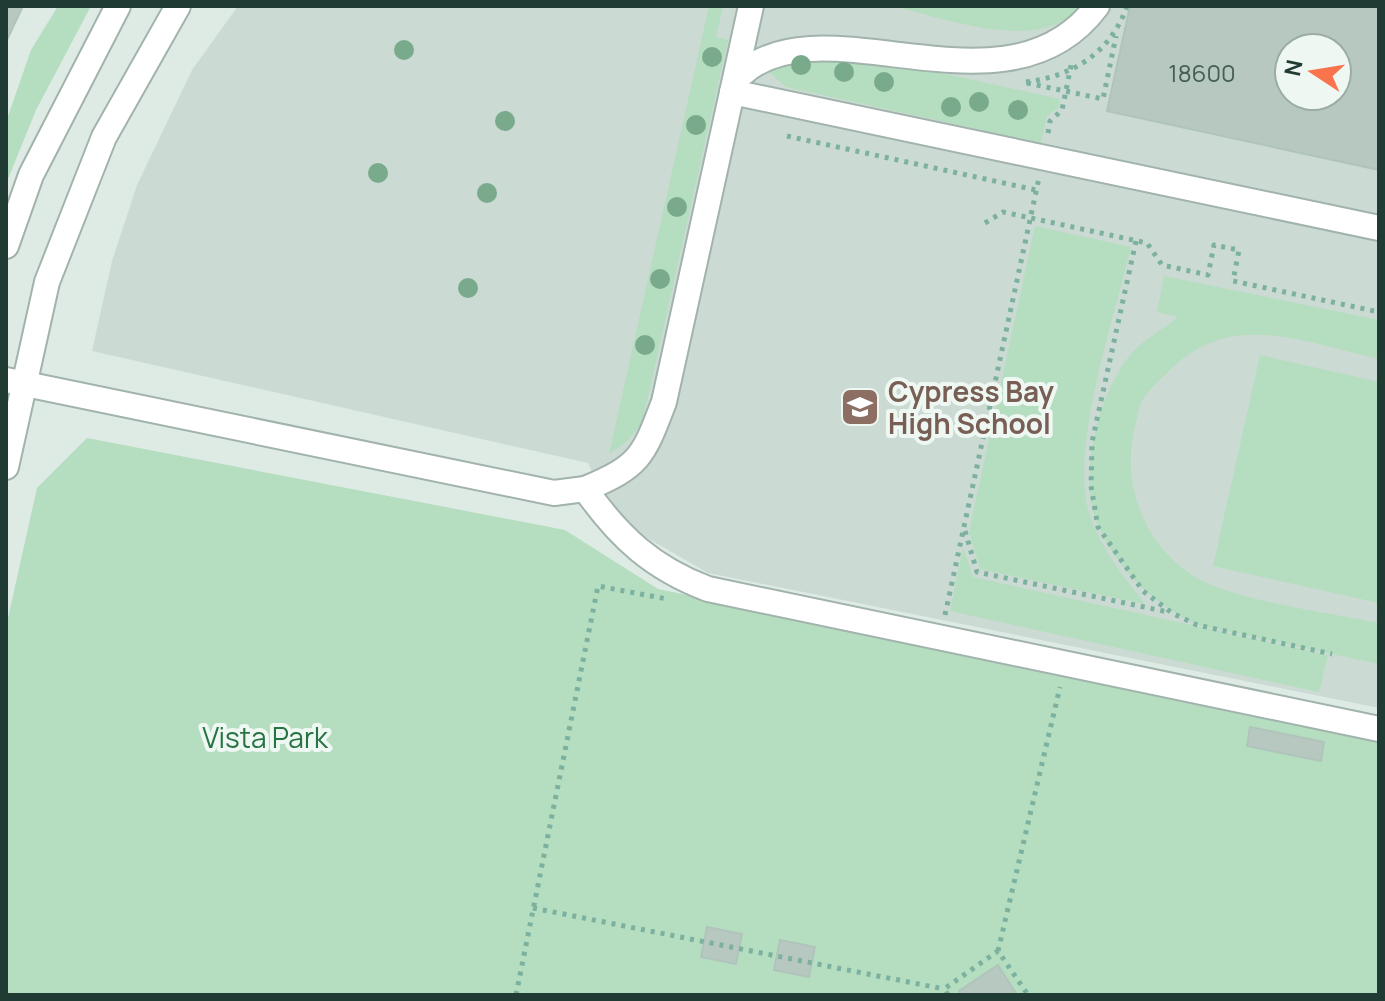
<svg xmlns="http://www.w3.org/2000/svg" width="1385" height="1001" font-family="Manrope,sans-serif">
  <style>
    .built { fill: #ccdad4; fill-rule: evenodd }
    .green { fill: #b5ddbf }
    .building { fill: #b6c8c0; stroke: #b0c4bc; stroke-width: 2; fill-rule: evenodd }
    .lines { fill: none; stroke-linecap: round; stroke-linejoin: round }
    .minor-casing { stroke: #a1b3ac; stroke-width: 28 }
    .path { stroke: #7cb09f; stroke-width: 5; stroke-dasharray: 4 6; stroke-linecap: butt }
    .minor { stroke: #fff; stroke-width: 24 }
    .tree { fill: #79aa8c }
    .labels { text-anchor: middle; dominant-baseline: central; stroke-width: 8; stroke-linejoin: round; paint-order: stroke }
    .number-label { font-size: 24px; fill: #455e56 }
    .education-label { font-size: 28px; font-weight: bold; fill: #785e54; stroke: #eef7f2; text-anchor: start }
    .park-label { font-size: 28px; fill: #277443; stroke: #eef7f2 }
  </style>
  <rect width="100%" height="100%" fill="#deebe5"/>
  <!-- built -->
  <path class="built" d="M238 6H1379V708L708 573 635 531 608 508 588 463 92 351 112 261 137 185 192 70ZM1289 48H1337V96H1289Z"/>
  <!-- green -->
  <g class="green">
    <path d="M58 6H91L36 110 6 184V122L31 50Z"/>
    <path d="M709 6H723L716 37 728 40 642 424 625 443 609 454Z"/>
    <path d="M892 6H1079C1043 56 941 17 892 6Z"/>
    <path d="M782 38 1060 99 1058 108 1047 116 1041 143 786 87 768 71 772 48Z"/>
    <path d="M1035 226 1131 247C1115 317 1068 450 1090 516 1102 550 1124 577 1145 604L980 569 969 532Z"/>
    <path d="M1164 276 1379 320V359C1332 349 1279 328 1230 337 1207 341 1183 356 1168 372 1160 380 1149 389 1143 399 1139 405 1138 415 1136 422 1120 480 1141 541 1192 575 1226 599 1334 614 1379 623V664L1197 625C1155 605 1119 571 1099 528 1076 480 1098 394 1130 355 1142 340 1164 329 1178 317L1157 312Z"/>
    <path d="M1260 355 1379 382V603L1213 566Z"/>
    <path d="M87 438 565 530 658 589 1379 739V995H6V627L37 488Z"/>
    <path d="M963 547 973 577 1328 655 1319 692 950 611Z"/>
  </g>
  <!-- building -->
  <g class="building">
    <path d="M6 6H23L6 42Z"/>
    <path d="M1130 6H1379V170L1107 111ZM1289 48H1337V96H1289Z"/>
    <path d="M1250 727 1324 742 1321 761 1247 746Z"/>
    <path d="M707 927 742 934 736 964 701 957Z"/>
    <path d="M780 940 815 947 809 977 774 970Z"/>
    <path d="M998 965 1017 995H962L959 991Z"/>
  </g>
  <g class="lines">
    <!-- minor casing -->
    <g class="minor-casing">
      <g id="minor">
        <path d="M743 73C825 0 1008 126 1097 6"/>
        <path d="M732 92 1379 228"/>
        <path d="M6 246 31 175 118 6"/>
        <path d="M6 380 554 493 585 489C619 537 652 568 708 589L1379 729"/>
        <path d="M6 467 47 282 104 137 178 6"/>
        <path d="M585 489C640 466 643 457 664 402L751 6"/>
      </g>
    </g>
    <!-- path -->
    <g class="path">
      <path d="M1026 82C1074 76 1111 52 1127 6"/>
      <path d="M1027 83 1103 99 1116 36"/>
      <path d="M1048 133 1050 121 1062 110 1072 61"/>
      <path d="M787 136 1036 190"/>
      <path d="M985 223 1003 212 1147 243 1162 265 1208 275 1214 245 1239 250 1233 281 1379 312"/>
      <path d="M1136 241 1092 442 1091 486 1098 527 1143 591 1172 613 1197 625 1332 654"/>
      <path d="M965 531 977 572 1168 612"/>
      <path d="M945 615 1039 178"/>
      <path d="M533 908 944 989"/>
      <path d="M998 951 1060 687"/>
      <path d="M516 995 598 586 667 599"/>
      <path d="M948 995 944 989 998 951 1028 995"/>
    </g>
    <!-- minor -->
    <use href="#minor" class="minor"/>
  </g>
  <!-- trees -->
  <g class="tree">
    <circle cx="404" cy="50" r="10"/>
    <circle cx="712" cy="57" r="10"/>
    <circle cx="801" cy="65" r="10"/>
    <circle cx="844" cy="72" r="10"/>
    <circle cx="884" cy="82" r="10"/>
    <circle cx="979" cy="102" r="10"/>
    <circle cx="951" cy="107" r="10"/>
    <circle cx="1018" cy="110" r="10"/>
    <circle cx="505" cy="121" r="10"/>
    <circle cx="696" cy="125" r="10"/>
    <circle cx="378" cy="173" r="10"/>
    <circle cx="487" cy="193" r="10"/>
    <circle cx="677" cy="207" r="10"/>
    <circle cx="660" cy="279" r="10"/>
    <circle cx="468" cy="288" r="10"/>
    <circle cx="645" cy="345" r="10"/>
  </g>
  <!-- icons -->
  <defs>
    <g id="school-square" transform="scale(2)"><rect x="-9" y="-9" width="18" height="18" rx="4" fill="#8d6e63" stroke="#eef7f2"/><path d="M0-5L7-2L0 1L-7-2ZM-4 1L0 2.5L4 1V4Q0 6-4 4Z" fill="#fff"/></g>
  </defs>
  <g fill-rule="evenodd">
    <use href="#school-square" x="860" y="407"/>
  </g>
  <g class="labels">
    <!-- number labels -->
    <g class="number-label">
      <text x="1202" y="72">18600</text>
    </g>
    <!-- education labels -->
    <g class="education-label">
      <text x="888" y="391">Cypress Bay<tspan x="888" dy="32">High School</tspan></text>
    </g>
    <!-- park labels -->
    <g class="park-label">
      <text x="265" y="737">Vista Park</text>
    </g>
  </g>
  <!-- border -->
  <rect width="1385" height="1001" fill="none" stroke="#1f3b33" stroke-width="16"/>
  <!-- north arrow -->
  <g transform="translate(1313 72) rotate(282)"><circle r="38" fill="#eef7f2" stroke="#9baca6" stroke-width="2"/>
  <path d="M0-6L14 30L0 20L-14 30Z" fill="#f9744d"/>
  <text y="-12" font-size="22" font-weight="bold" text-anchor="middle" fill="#1f3b33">N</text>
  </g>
</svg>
